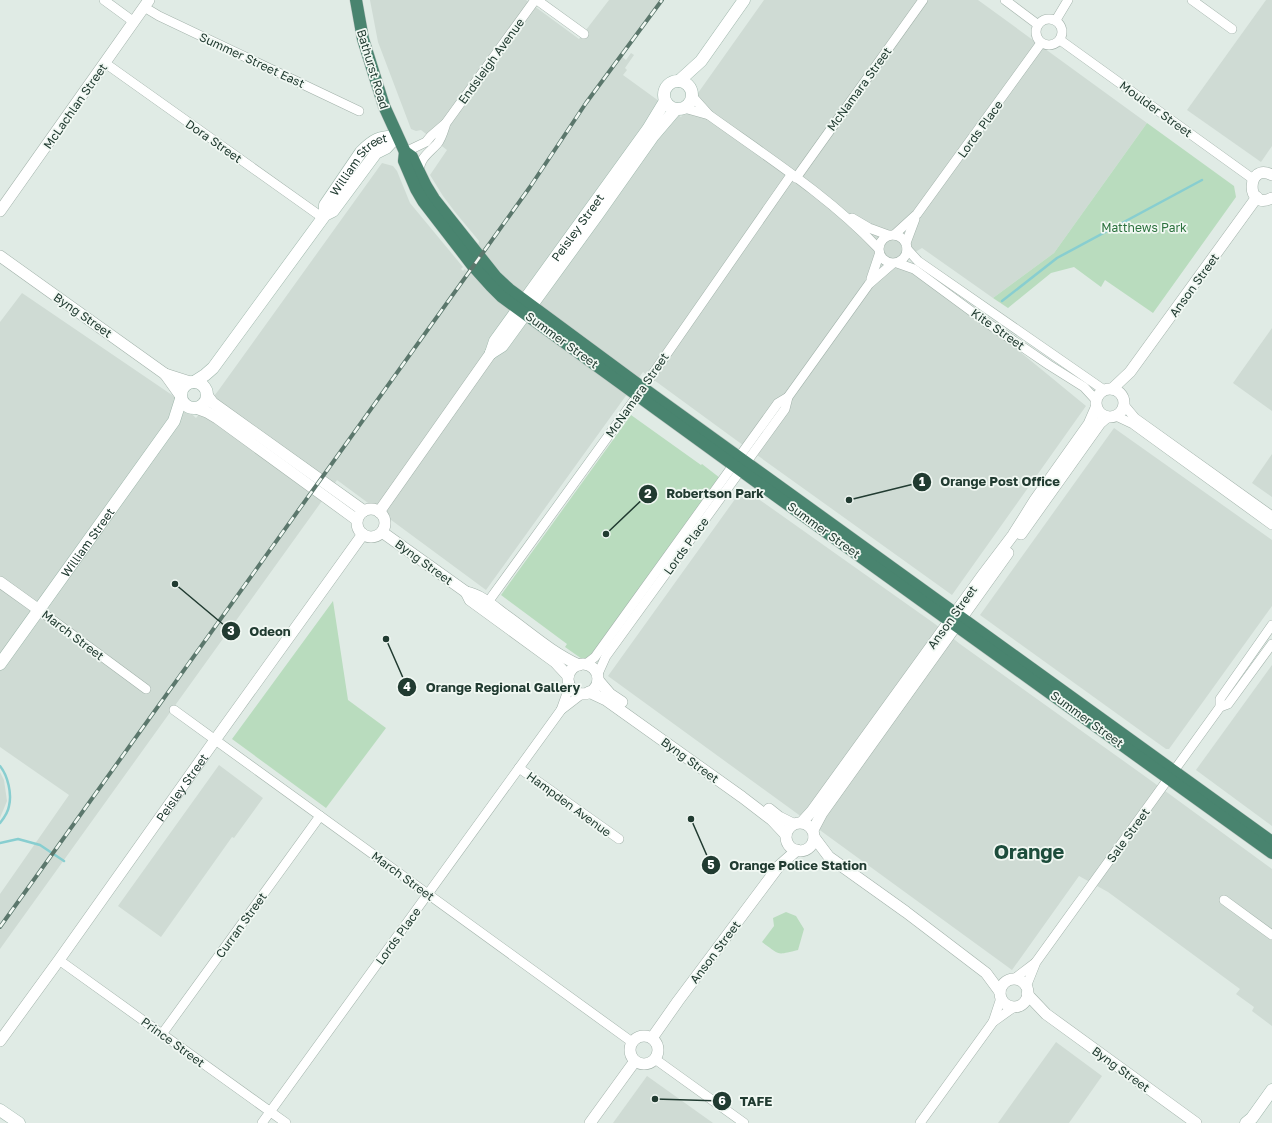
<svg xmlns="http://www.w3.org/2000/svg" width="1272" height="1123" font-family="'Golos Text',sans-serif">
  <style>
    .built { fill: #cfdbd4 }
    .green { fill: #b9dcbe }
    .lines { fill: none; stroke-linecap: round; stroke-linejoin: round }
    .stream { stroke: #88ced0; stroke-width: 2.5 }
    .minor-casing { stroke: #a3b3ab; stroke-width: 10 }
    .tertiary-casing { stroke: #a3b3ab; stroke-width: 12 }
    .secondary-casing { stroke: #9fb7ac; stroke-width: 13 }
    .trunk-casing { stroke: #c1c8c5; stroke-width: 13 }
    .minor { stroke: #fff; stroke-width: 9 }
    .tertiary { stroke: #fff; stroke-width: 11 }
    .secondary { stroke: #fff; stroke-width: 12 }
    .trunk { stroke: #49846f; stroke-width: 12 }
    .rail-casing { stroke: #5b776c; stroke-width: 4 }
    .rail { stroke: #f1f8f3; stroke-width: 2.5; stroke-dasharray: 8; stroke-linecap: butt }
    .labels { text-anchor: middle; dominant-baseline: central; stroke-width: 3.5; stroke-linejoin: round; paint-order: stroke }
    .street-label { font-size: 12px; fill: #213b31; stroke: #f1f8f3 }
    .park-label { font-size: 12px; fill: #2c723e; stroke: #f1f8f3 }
    .town-label { font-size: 20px; font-weight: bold; fill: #1d4d3c; stroke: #f1f8f3 }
    .leader { fill: none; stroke: #213b31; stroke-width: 1.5 }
    .callout-dot { fill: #213b31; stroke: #f1f8f3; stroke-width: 1.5 }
    .mark-label { font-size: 12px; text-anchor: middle; font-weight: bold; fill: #fff }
    .callout-label { font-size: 13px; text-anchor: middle; font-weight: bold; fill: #213b31; stroke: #f1f8f3; stroke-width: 3.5; stroke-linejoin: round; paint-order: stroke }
  </style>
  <rect width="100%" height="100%" fill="#e0ebe5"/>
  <!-- built -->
  <g class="built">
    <path d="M370 0H526L579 39 609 0H662L621 56 626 60 631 53 634 55 625 68 627 70 623 75 681 117 764 0H978L1147 123 1054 253 993 298 922 248 897 263 964 306 1086 406 952 595 736 440 643 372 486 590 337 480 0 949V894L69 795 0 747V322L22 293 172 395 196 418 218 391 382 163 393 166 397 171 410 203 463 267 461 269 463 271 465 269 466 271 476 257 479 241 455 212 443 196 430 175 447 150 421 130 416 131 411 129 378 42Z"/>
    <path d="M1266 0H1272V146L1261 162 1187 110Z"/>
    <path d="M1272 328V411L1233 383Z"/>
    <path d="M1114 428 1272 540V606L1169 749H1166L980 615Z"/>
    <path d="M1272 454V497L1252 483Z"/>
    <path d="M743 488 935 624 960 644 1146 777 1272 869V1026L1252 1011 1254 1007 1236 994 1240 989 1108 892 1079 876 1012 970 608 676Z"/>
    <path d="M1272 665V826L1196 770Z"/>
    <path d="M219 765 263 798 234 838 232 837 161 937 118 906Z"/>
    <path d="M0 772 4 780 7 801 0 818Z"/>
    <path d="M1056 1042 1102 1076 1069 1123H998Z"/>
    <path d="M647 1076 713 1123H613Z"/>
  </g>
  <!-- green -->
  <g class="green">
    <path d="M1147 123 1234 186 1236 197 1153 313 1105 280 1101 287 1074 267 1051 273 1008 308 993 298 1054 253Z"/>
    <path d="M631 415 701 465 702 464 720 478 589 658 582 659 565 647 567 644 501 595Z"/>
    <path d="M333 601 348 700 386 728 326 808 232 739Z"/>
    <path d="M786 912 796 916 804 929 798 950C776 955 781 956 762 942L774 926 773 918Z"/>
  </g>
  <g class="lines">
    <!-- stream -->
    <g class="stream">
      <path d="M1002 301 1057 258 1202 180"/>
      <path d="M0 766C8 776 12 794 9 806 8 813 4 818 0 823"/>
      <path d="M0 843 18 839 40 845 64 861"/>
    </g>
    <!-- minor casing -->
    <g class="minor-casing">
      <g id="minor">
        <path d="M104 0 134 22"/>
        <path d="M537 0 584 34"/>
        <path d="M1005 0 1037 24"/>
        <path d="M1192 0 1232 29"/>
        <path d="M144 7 159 16 359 111"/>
        <circle cx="1049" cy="32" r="13"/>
        <path d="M1056 20 1068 0"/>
        <path d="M1060 40 1253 179"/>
        <path d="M105 63 323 218"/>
        <path d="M692 96 709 115C766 156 830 197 878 248"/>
        <path d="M684 108 709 115"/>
        <path d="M405 152 426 142 431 136 445 124"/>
        <path d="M419 173C419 158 429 153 437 144 442 138 444 129 446 123L535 0"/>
        <path d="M796 178 923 0"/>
        <path d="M852 218 869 228 888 235"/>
        <circle cx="893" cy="249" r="14"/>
        <path d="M894 235 917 214 1041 43"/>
        <path d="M906 243 915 219"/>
        <path d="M907 249 918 261 1104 390"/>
        <path d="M897 263 914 269 986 322 1049 365 1084 387 1096 400"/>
        <path d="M871 279 879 255"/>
        <path d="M1124 405 1135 418 1272 516"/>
        <path d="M1116 416 1133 424 1272 525"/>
        <path d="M483 603 488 602 643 388 791 175"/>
        <path d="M39 610 146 689"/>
        <path d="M586 664 595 657 600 650 778 403 788 397"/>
        <path d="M597 676 606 656 785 409 788 397 869 284 892 264"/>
        <path d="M1220 707 1228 704 1272 644"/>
        <path d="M174 710 632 1042"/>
        <path d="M561 710 570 685"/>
        <path d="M519 768 619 839"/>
        <path d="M1224 900 1272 935"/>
        <path d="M59 960 286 1123"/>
        <path d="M1014 979 1035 963"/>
        <path d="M1026 987 1036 962 1220 707V699L1272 625"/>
        <path d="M993 1022 1014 1007"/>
        <path d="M162 1034 320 816"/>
        <path d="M655 1059 744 1123"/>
        <path d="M262 1123 561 710 583 693"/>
        <path d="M920 1123 993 1022 1001 998"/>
      </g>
    </g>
    <!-- tertiary casing -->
    <g class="tertiary-casing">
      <g id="tertiary">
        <path d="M1272 175C1246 161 1245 212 1272 198"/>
        <path d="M0 211 149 0"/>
        <path d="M0 256 165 374 190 382"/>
        <path d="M165 374 180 395"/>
        <circle cx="1110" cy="403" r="14"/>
        <path d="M1112 389 1130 372 1257 197"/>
        <path d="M207 395 213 403 364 511"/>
        <path d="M196 408 207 412 217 418 357 520"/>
        <circle cx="371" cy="523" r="14"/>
        <path d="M379 512 491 353"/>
        <path d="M382 532 466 592C481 595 493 606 505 615 529 632 552 653 579 665"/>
        <path d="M1021 534 1100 423 1107 417"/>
        <path d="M0 582 39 610"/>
        <path d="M466 592 470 600 555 662 568 676"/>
        <circle cx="583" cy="679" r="15"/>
        <path d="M598 680 610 694 622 702"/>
        <path d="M589 692 606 700 742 797 772 820 786 835"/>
        <path d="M769 809 779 817 793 824"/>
        <path d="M802 822 812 811 982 576 1013 535 1035 500 1089 424 1096 408"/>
        <circle cx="800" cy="837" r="14"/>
        <path d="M813 830 822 813 1008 553"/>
        <path d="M814 837 829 857 906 912 986 973 1000 992"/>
        <circle cx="1014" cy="993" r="14"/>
        <path d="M1027 994 1046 1014 1196 1123"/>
        <circle cx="644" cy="1050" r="14"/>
        <path d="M652 1038 678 1001 779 866 797 850"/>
        <path id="s1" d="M0 1041 59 960 215 740 363 534"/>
        <path d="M590 1123 635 1061"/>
      </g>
    </g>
    <!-- secondary casing -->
    <g class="secondary-casing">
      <g id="secondary">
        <circle cx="678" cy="95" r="14"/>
        <path d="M679 81 701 61 744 0"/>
        <path id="s2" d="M325 215V205L361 152C374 139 379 137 397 136"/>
        <path id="s3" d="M491 353 495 341 648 129 665 101"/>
        <path d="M491 353 502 346 598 214 653 136 676 109"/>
        <circle cx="194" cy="395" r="13"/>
        <path d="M194 382 205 375 213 368 325 215 333 211 376 153 386 148 397 136"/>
        <path id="s4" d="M0 664 174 421 181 399"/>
        <path d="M0 1110 19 1123"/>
        <path d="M1246 1123 1252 1118 1272 1090"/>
      </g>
    </g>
    <!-- trunk casing -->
    <g class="trunk-casing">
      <g id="trunk">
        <path d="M356 0 363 39 384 106 405 152 412 157 426 186 434 199 496 277 509 289 643 388 1272 842"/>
        <path d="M405 152 404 161 416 189 423 201 473 266 491 286 502 297 747 475 1272 853"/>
      </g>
    </g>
    <!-- minor -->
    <use href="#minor" class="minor"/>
    <!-- tertiary -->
    <use href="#tertiary" class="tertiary"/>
    <!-- secondary -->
    <use href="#secondary" class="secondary"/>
    <!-- trunk -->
    <use href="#trunk" class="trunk"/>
    <!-- rail casing -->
    <g class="rail-casing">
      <path id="rail" d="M0 927 530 187 586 103 662 0"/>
    </g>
    <!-- rail -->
    <use href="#rail" class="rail"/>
  </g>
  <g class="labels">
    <!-- street labels -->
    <g class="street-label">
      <text transform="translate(252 60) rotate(25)">Summer Street East</text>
      <text transform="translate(491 61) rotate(-54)">Endsleigh Avenue</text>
      <text transform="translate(373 69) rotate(73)">Bathurst Road</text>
      <text transform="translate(859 89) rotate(-54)">McNamara Street</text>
      <text transform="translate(75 106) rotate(-55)">McLachlan Street</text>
      <text transform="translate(1156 109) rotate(36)">Moulder Street</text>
      <text transform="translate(980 129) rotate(-54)">Lords Place</text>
      <text transform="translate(214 141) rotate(35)">Dora Street</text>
      <text stroke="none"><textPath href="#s2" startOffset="64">William Street</textPath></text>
      <text stroke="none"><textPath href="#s3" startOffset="153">Peisley Street</textPath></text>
      <text transform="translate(1194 285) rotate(-54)">Anson Street</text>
      <text transform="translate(83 315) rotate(35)">Byng Street</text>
      <text transform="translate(998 329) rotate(35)">Kite Street</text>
      <text transform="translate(562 340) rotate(36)">Summer Street</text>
      <text transform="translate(637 395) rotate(-55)">McNamara Street</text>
      <text transform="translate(824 530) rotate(36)">Summer Street</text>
      <text stroke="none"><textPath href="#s4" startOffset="150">William Street</textPath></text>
      <text transform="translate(686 546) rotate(-54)">Lords Place</text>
      <text transform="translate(424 562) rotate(36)">Byng Street</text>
      <text transform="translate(952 617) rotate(-54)">Anson Street</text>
      <text transform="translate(73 635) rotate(37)">March Street</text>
      <text transform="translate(1087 719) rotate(36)">Summer Street</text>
      <text transform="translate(690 760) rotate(36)">Byng Street</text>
      <text stroke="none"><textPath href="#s1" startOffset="312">Peisley Street</textPath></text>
      <text transform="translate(569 804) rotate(36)">Hampden Avenue</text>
      <text transform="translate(1128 835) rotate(-54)">Sale Street</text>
      <text transform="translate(403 876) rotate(36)">March Street</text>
      <text transform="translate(241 925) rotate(-54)">Curran Street</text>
      <text transform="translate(398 936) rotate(-54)">Lords Place</text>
      <text transform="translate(715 952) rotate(-53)">Anson Street</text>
      <text transform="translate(173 1042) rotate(36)">Prince Street</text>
      <text transform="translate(1121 1069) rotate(36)">Byng Street</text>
    </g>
    <!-- park labels -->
    <g class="park-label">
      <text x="1144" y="227">Matthews Park</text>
    </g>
    <!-- town labels -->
    <g class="town-label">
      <text x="1029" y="851">Orange</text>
    </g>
  </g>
  <!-- callouts -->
  <path class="leader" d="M849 500L922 482M606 534L648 494M175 584L231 631M386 639L407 687M691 819L711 865M655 1099L722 1101"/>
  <g class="callout-dot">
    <circle cx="849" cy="500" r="4"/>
    <circle cx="606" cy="534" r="4"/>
    <circle cx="175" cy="584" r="4"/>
    <circle cx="386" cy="639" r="4"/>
    <circle cx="691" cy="819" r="4"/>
    <circle cx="655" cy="1099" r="4"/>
    <circle cx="922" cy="482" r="10"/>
    <circle cx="648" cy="494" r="10"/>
    <circle cx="231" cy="631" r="10"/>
    <circle cx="407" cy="687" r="10"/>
    <circle cx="711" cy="865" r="10"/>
    <circle cx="722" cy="1101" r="10"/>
  </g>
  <g class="mark-label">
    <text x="922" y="486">1</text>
    <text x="648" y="498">2</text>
    <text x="231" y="635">3</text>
    <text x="407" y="691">4</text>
    <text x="711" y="869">5</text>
    <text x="722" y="1105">6</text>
  </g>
  <g class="callout-label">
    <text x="1000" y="486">Orange Post Office</text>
    <text x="715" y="498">Robertson Park</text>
    <text x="270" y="636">Odeon</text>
    <text x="503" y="692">Orange Regional Gallery</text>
    <text x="798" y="870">Orange Police Station</text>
    <text x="756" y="1106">TAFE</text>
  </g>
</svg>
